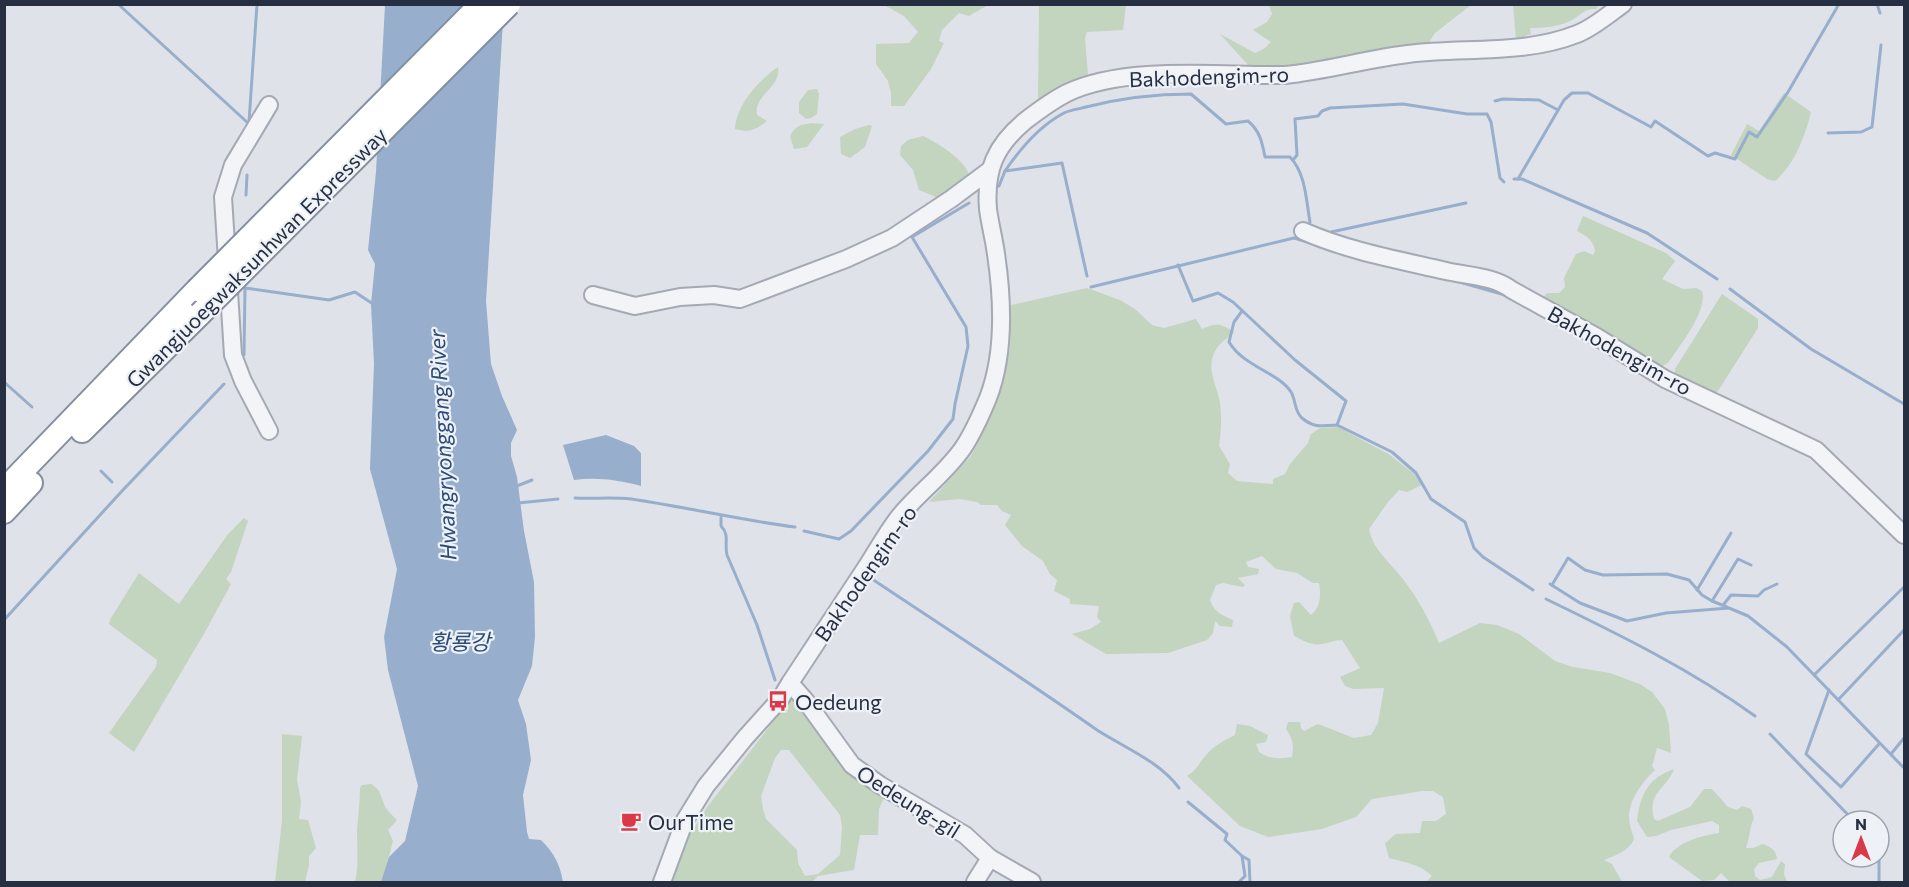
<svg xmlns="http://www.w3.org/2000/svg" width="1909" height="887" font-family="Commissioner,'Noto Sans KR',sans-serif">
  <style>
    .green { fill: #c3d4bf; fill-rule: evenodd }
    .water { fill: #97aecd }
    .lines { fill: none; stroke-linecap: round; stroke-linejoin: round }
    .stream { stroke: #97aecd; stroke-width: 3 }
    .minor-casing { stroke: #a4a9b4; stroke-width: 20 }
    .highway-casing { stroke: #858fa1; stroke-width: 26 }
    .minor { stroke: #f2f4f7; stroke-width: 16 }
    .highway { stroke: #fff; stroke-width: 22 }
    .highway-bridge-casing { stroke: #858fa1; stroke-width: 26; stroke-linecap: butt }
    .highway-bridge { stroke: #fff; stroke-width: 22 }
    .labels { text-anchor: middle; dominant-baseline: central; stroke-width: 4.5; stroke-linejoin: round; paint-order: stroke }
    .street-label { font-size: 21px; fill: #262f42; stroke: #eef2f7 }
    .poi-label { font-size: 21px; fill: #262f42; stroke: #eef2f7; text-anchor: start }
    .water-label { font-size: 22px; font-style: italic; fill: #2d4b79; stroke: #eef2f7 }
  </style>
  <rect width="100%" height="100%" fill="#dfe2e9"/>
  <!-- green -->
  <g class="green">
    <path d="M884 5V4L988 5 969 16 959 13 942 30 939 41 944 43 931 69 904 106H891V93L888 81 876 64V44L909 43 918 32 904 16Z"/>
    <path d="M1039 5H1126L1123 30 1087 32 1085 38 1088 75 1038 100Z"/>
    <path d="M1269 5H1471L1435 33 1428 44 1322 63 1255 69 1248 65 1220 34 1255 53 1265 48 1271 42 1253 30 1267 22 1272 14Z"/>
    <path d="M1513 5V4L1599 5 1596 9C1584 8 1580 16 1570 21 1557 27 1544 28 1530 28L1531 34 1516 39Z"/>
    <path d="M778 67C782 87 753 95 757 115L767 121C755 130 750 133 735 129 736 105 759 80 778 67Z"/>
    <path d="M817 89 819 94 817 114 811 118 806 119 799 113V102L808 90Z"/>
    <path d="M1784 93 1811 112C1805 137 1794 165 1775 181L1767 179 1731 155 1747 124 1759 131Z"/>
    <path d="M811 123 824 124 807 147 794 149 790 136C795 126 800 125 811 123Z"/>
    <path d="M869 125 872 126 865 147 850 158 841 154 840 137 855 129Z"/>
    <path d="M923 136C939 144 965 159 970 177L938 198 919 190 913 170 900 155 901 146 908 140Z"/>
    <path d="M1583 216 1666 253 1675 261 1662 279 1683 289 1696 288 1702 291C1708 311 1679 346 1668 363L1662 366 1600 333 1542 299 1547 293H1559L1565 287 1564 278 1576 254 1584 251 1593 255 1595 251C1593 240 1587 236 1577 231Z"/>
    <path d="M1087 288 1120 300 1135 309 1152 325 1164 328 1196 319 1202 329C1217 323 1220 323 1234 332 1229 337 1221 342 1217 348 1204 367 1217 384 1220 403 1222 418 1221 432 1219 446L1230 464 1228 473 1237 481 1273 484V479L1285 474 1290 464 1308 443 1311 434 1320 428 1338 427 1390 455 1419 478 1422 485 1407 492 1399 490 1388 502 1369 529C1373 552 1396 567 1408 586 1421 604 1431 623 1439 643L1480 623 1497 625 1519 634 1555 661 1573 667 1610 673 1640 684 1652 692 1665 709 1669 725 1671 753 1657 748 1652 766 1655 770C1641 783 1625 805 1630 825 1631 830 1633 835 1634 839 1628 852 1616 855 1604 860L1612 864 1622 882H1426L1432 876C1422 865 1404 862 1389 858L1385 843 1396 834 1420 833 1422 821H1436L1446 814 1443 797 1433 791H1422L1372 799 1356 817 1322 829 1268 837 1240 826 1187 776C1199 768 1198 764 1207 754 1214 746 1225 740 1235 735L1237 724 1250 726 1268 735 1266 742 1256 744 1259 752C1268 759 1280 759 1292 757 1294 745 1293 739 1286 729L1288 722H1300L1301 728 1304 731 1318 724 1354 738 1371 735 1378 723 1384 688 1353 689 1345 686 1340 677 1360 668 1342 640C1334 640 1329 643 1322 644 1312 646 1302 640 1294 636L1290 616 1294 603 1299 602 1311 615C1321 607 1321 595 1319 583H1313L1297 573 1276 569 1262 556 1246 562 1248 567 1259 569 1258 574 1238 578 1245 585 1243 587 1223 583 1216 585 1210 600C1214 612 1222 615 1233 620L1232 627 1220 626 1215 621 1213 633 1207 640 1168 653 1106 654 1072 634 1090 629 1101 622 1097 617 1099 606 1070 604V599L1054 591 1057 580 1050 574 1043 561 1022 546 1005 525 1011 515 1002 511 997 505H981L977 502 959 499 929 502 971 456 997 401 1006 369 1010 347 1011 305Z"/>
    <path d="M1722 294 1758 319V328L1716 394 1675 374V369Z"/>
    <path d="M244 518 248 521 231 572 226 579 231 584 205 632 134 752 109 733 156 667 157 660 109 624 111 618 139 573 179 604 228 534Z"/>
    <path d="M793 696 869 786 884 798 879 809 878 835H860L854 870 818 876 813 881 815 882H670L682 847 708 806ZM781 750H789L840 815 842 827 840 855 818 874 805 876 798 863 797 850 766 819 763 809 761 796 775 758Z"/>
    <path d="M282 734 302 736 297 779 301 802 299 819 308 820 316 848 309 856V865L305 882H275L282 821Z"/>
    <path d="M1674 769C1666 790 1647 792 1654 819L1658 821 1690 807 1704 789H1712L1728 807 1737 810 1742 806 1751 809 1754 818C1749 828 1750 838 1746 848H1753L1763 844C1771 847 1776 850 1777 859L1759 863 1754 869 1755 876 1760 880 1772 877 1781 861 1785 864 1784 874 1787 882H1730L1721 873 1714 880 1702 881 1669 857C1676 842 1704 835 1719 833V825L1712 821 1671 830 1656 836 1647 837 1637 821C1640 795 1648 778 1674 769Z"/>
    <path d="M371 784C381 790 380 795 384 804 386 810 393 816 397 820L388 830 393 841 382 882H355C359 864 357 849 357 831 358 816 360 803 360 788L362 785Z"/>
  </g>
  <!-- water -->
  <g class="water">
    <path d="M385 5H504L486 301 491 364 502 396 517 430 511 443V456L517 477 524 531 534 582 535 637 532 666 518 700 526 724 531 760 523 795 527 832 529 839 541 840C554 853 560 864 563 882H381L389 857 405 841 418 786 388 670 384 637 397 569 370 469 374 364 371 304 375 264 368 250 376 172Z"/>
    <path d="M606 435 634 446 641 453V486C618 480 597 477 574 480L563 445Z"/>
  </g>
  <g class="lines">
    <!-- stream -->
    <g class="stream">
      <path d="M118 4 248 123"/>
      <path d="M1877 4 1880 13"/>
      <path d="M1495 101 1503 99 1539 100 1558 110"/>
      <path d="M249 122 257 4"/>
      <path d="M1828 133 1861 132 1872 127 1881 45"/>
      <path d="M1293 160 1297 155 1295 119 1318 116 1322 111 1330 108 1403 104 1467 114H1487L1491 122 1500 178 1504 182"/>
      <path d="M1005 171C1020 149 1039 126 1064 113 1070 110 1079 109 1086 107 1121 98 1155 94 1191 94L1226 124 1248 121C1260 131 1262 142 1265 157H1290C1306 174 1306 200 1310 222"/>
      <path d="M1514 179H1522L1647 233 1717 279"/>
      <path d="M1518 179 1564 100 1572 93H1588L1651 127 1655 121 1708 156 1715 153 1735 159 1749 132 1757 137 1788 92 1839 4"/>
      <path d="M999 186 1005 171 1062 163 1087 276"/>
      <path d="M246 195 247 175"/>
      <path d="M1331 232 1466 203"/>
      <path d="M1178 265 1193 301 1218 293 1233 302 1295 360 1346 401 1337 425 1392 452 1416 473 1431 499 1465 522 1474 548 1483 557 1533 590"/>
      <path d="M1456 281 1505 295"/>
      <path d="M1091 287 1294 238 1311 243"/>
      <path d="M1730 289 1811 349 1904 404"/>
      <path d="M1242 311 1234 322 1229 342C1244 367 1278 372 1291 392 1296 400 1294 411 1302 418 1313 428 1323 426 1337 425"/>
      <path d="M244 355 245 288 329 300 355 292 373 304"/>
      <path d="M4 382 32 407"/>
      <path d="M101 471 112 482"/>
      <path d="M517 486 532 480"/>
      <path d="M575 498C593 499 613 497 631 499 686 507 739 520 795 527"/>
      <path d="M518 503 558 499"/>
      <path d="M721 517V526C730 535 724 543 727 555L757 625 775 680"/>
      <path d="M804 531 839 539 851 531 928 451 953 419 955 404 968 346 966 327 912 237 969 203"/>
      <path d="M872 579C947 629 1023 678 1097 730 1125 748 1159 761 1179 788"/>
      <path d="M1550 584 1580 603 1627 621 1666 613 1729 608 1748 616 1787 647 1903 767"/>
      <path d="M1552 585 1568 558 1585 570 1603 575 1667 574 1689 580 1702 595 1712 601"/>
      <path d="M1697 590 1731 533"/>
      <path d="M1546 599C1618 634 1690 669 1755 716"/>
      <path d="M1724 604 1731 595 1758 596 1764 590 1777 584"/>
      <path d="M1727 607 1712 601 1738 559 1751 565"/>
      <path d="M4 620 122 491 224 384"/>
      <path d="M1814 675 1904 587"/>
      <path d="M1829 690 1806 754 1841 787 1879 744"/>
      <path d="M1838 700 1904 630"/>
      <path d="M1770 734 1854 821"/>
      <path d="M1891 754 1904 738"/>
      <path d="M1188 802 1227 834 1225 840 1242 856 1245 876 1239 882"/>
      <path d="M1242 856 1249 860 1250 882"/>
      <path d="M1879 882V850"/>
    </g>
    <!-- minor casing -->
    <g class="minor-casing">
      <g id="minor">
        <path d="M269 105 233 165 223 197 233 355 243 381 269 431"/>
        <path d="M1303 231C1348 251 1399 260 1446 271 1468 276 1494 276 1512 290L1597 337 1665 379 1816 450 1904 535"/>
        <path d="M593 295 635 306 680 297 714 295 740 299 846 259 892 238 951 199 990 170"/>
        <path d="M790 683 805 700 852 765 880 785 965 835 990 858 975 882"/>
        <path d="M990 858 1032 882"/>
        <path d="M662 882 685 820 706 786 745 738 781 698 790 683C814 646 839 609 863 572 875 554 885 535 898 518 918 493 945 474 963 448 973 433 981 415 988 398 1005 354 1003 301 996 254 994 239 990 224 988 209 985 170 995 146 1025 121 1038 111 1053 100 1067 93 1126 65 1220 76 1285 75 1326 71 1366 59 1408 54 1463 47 1524 55 1577 34 1593 28 1609 14 1623 4"/>
      </g>
    </g>
    <!-- highway casing -->
    <g class="highway-casing">
      <g id="highway">
        <path d="M82 431 200 314"/>
        <path d="M4 490 197 290"/>
        <path d="M4 512 31 483"/>
      </g>
    </g>
    <!-- minor -->
    <use href="#minor" class="minor"/>
    <!-- highway -->
    <use href="#highway" class="highway"/>
    <!-- highway-bridge casing -->
    <g class="highway-bridge-casing">
      <g id="highway-bridge">
        <path d="M197 290 481 4"/>
        <path d="M200 314 509 4"/>
      </g>
    </g>
    <!-- highway-bridge -->
    <use href="#highway-bridge" class="highway-bridge"/>
  </g>
  <!-- icons -->
  <defs>
    <g id="bus-bare" transform="scale(1.62)"><path d="M-5-6H5V4H4V6H2V4H-2V6H-4V4H-5ZM-3.5-4V0h7V-4ZM-3.5 1.2v1.5H-2V1.2ZM2 1.2v1.5H3.5V1.2Z" fill="#da3949" stroke="#eef2f7" stroke-width="2.5" paint-order="stroke"/></g>
    <g id="cafe-bare" transform="scale(1.62)"><path d="M-5.5-4.5H6V0H3Q3 3.5 0 3.5H-2.5Q-5.5 3.5-5.5 0ZM3-3.2v2h1.7v-2ZM-6 4.5H4V6H-6Z" fill="#da3949" stroke="#eef2f7" stroke-width="2.5" paint-order="stroke"/></g>
  </defs>
  <g fill-rule="evenodd">
    <use href="#bus-bare" x="778" y="701"/>
    <use href="#cafe-bare" x="631" y="821"/>
  </g>
  <g class="labels">
    <!-- street labels -->
    <g class="street-label">
      <text transform="translate(1209 76) rotate(-2)">Bakhodengim-ro</text>
      <text transform="translate(256 257) rotate(-45)">Gwangjuoegwaksunhwan Expressway</text>
      <text transform="translate(1620 350) rotate(29)">Bakhodengim-ro</text>
      <text transform="translate(865 573) rotate(-55)">Bakhodengim-ro</text>
      <text transform="translate(909 801) rotate(32)">Oedeung-gil</text>
    </g>
    <!-- poi labels -->
    <g class="poi-label">
      <text x="795" y="701">Oedeung</text>
      <text x="648" y="821">OurTime</text>
    </g>
    <!-- water labels -->
    <g class="water-label">
      <text transform="translate(442 445) rotate(-93)">Hwangryonggang River</text>
      <text x="460" y="641">황룡강</text>
    </g>
  </g>
  <!-- border -->
  <rect width="1909" height="887" fill="none" stroke="#262f42" stroke-width="12"/>
  <!-- north arrow -->
  <g transform="translate(1861 839)"><circle r="28" fill="#eef2f7" stroke="#9ea4af" stroke-width="1.5"/>
  <path d="M0-4.5L10 22L0 15L-10 22Z" fill="#da3949"/>
  <text y="-9" font-size="16" font-weight="bold" text-anchor="middle" fill="#262f42">N</text>
  </g>
</svg>
